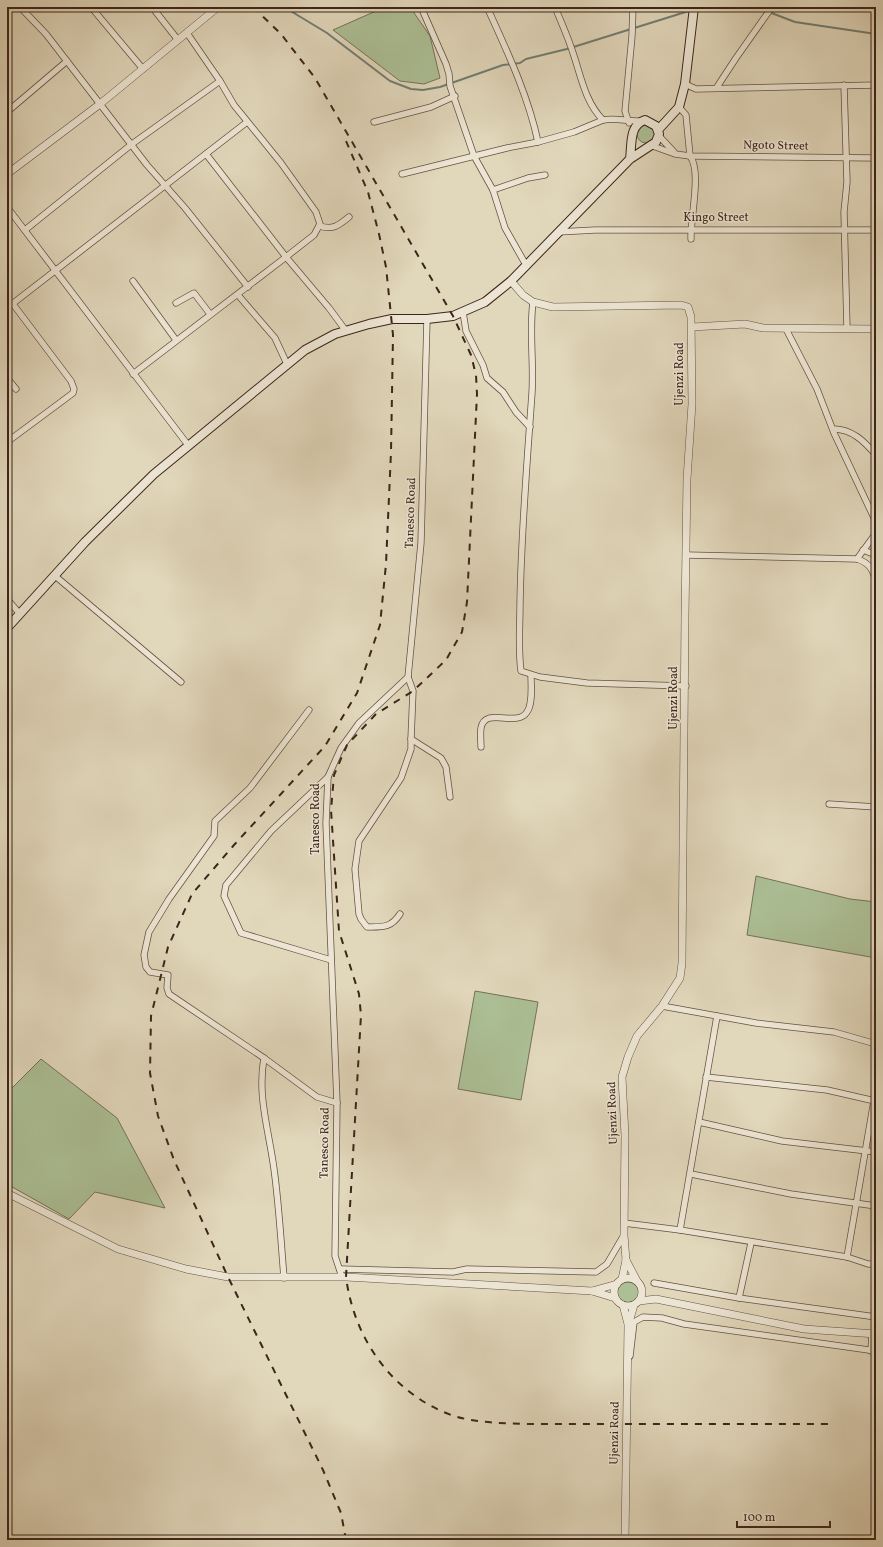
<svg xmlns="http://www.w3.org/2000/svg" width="883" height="1547" font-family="Vollkorn,serif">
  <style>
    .green { fill: #acbf95; stroke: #747258 }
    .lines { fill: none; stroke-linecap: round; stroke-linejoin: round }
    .stream { stroke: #717e74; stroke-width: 2 }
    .minor-casing { stroke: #655242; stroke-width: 7 }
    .tertiary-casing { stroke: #655242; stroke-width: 8 }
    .secondary-casing { stroke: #3c251a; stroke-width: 10 }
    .minor { stroke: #ece5d3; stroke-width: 5.5 }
    .tertiary { stroke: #ece5d3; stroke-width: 7 }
    .secondary { stroke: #ece5d3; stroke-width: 8 }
    .rail { stroke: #3c251a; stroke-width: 2; stroke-dasharray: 7 7; stroke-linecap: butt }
    .labels { text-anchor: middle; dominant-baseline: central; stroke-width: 3; stroke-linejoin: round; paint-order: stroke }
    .street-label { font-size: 12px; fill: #3c251a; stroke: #ece5d3 }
  </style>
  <rect width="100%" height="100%" fill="#e1d7bb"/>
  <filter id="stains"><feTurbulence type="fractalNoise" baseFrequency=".005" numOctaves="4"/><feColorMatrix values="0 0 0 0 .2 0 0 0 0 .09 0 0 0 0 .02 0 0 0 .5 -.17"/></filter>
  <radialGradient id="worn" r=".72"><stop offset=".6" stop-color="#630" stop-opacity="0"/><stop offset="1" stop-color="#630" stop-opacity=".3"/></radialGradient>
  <!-- green -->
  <g class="green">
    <path d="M385 7H410L430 36 440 78 424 84 400 81 333 30Z"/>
    <circle cx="646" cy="134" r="9"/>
    <path d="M756 876 850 899 876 902V958L747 935Z"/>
    <path d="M475 991 538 1002 521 1100 458 1089Z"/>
    <path d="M41 1059 117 1118 165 1208 95 1192 69 1219 7 1184V1093Z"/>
    <circle cx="628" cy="1293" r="11"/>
  </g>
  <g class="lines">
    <!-- stream -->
    <g class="stream">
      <path d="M284 7 327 33 390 81 411 89 423 90 440 87 503 65 520 63 526 59 567 49 692 10"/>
      <path d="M756 7 795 22 876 34"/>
      <path d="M696 9 702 7"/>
    </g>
    <!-- minor casing -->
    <g class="minor-casing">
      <g id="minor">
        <path d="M20 7 46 34 147 165 185 208 248 287"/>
        <path d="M91 7 143 69"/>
        <path d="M152 7 178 40"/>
        <path d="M421 7 446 64 449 74 450 86 474 156 493 190 505 228 526 265"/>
        <path d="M487 7C507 51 528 95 538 142"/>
        <path d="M555 7C561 22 568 37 573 53 581 76 585 102 603 120 616 117 627 122 641 121"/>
        <path d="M685 84 696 89 876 85"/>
        <path d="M844 85 847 182 844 212 847 328"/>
        <path d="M717 87 736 58 772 7"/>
        <path d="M679 107 686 115 690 156C702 171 690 219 691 239"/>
        <path d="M7 112 67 61"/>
        <path d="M374 122 431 107 455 96"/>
        <path d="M629 123 625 111 632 36 633 7"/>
        <path d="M659 136 674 152"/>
        <path d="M650 145 675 154 690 156 876 158"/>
        <path d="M206 154 286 257 329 308 346 331"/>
        <path d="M402 174 507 148 538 142 574 132 603 120"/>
        <path d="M493 190 528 178 545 175"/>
        <path d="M7 207 188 445"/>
        <path d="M319 226C333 230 338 226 349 217"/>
        <path d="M25 230 132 144 220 81"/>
        <path d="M558 232 595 230H876"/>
        <path d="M133 281 176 340"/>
        <path d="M238 295 275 338 287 364"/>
        <path d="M533 302C529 332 534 362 532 393 527 463 521 534 520 605 520 626 518 650 521 671L540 677 587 683 686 686"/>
        <path d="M176 303 194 293 210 314"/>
        <path d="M7 308 247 122"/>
        <path d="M463 312 466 331 483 365 487 378 503 392 516 412 530 427"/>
        <path d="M786 329 817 389 834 433 876 522"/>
        <path d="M133 374 286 257 314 235 320 224 316 212 281 163 234 105 220 81 187 33"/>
        <path d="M7 378 16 389"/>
        <path d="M833 429C852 429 864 441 876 455"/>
        <path d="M7 442 65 399 73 393 74 389 71 381 13 304"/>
        <path d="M863 550 876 555"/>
        <path d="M686 555 857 559C870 563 873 570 876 582"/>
        <path d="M857 559 876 533"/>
        <path d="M54 575 181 682"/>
        <path d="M7 599 20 614"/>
        <path d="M408 677 413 691 411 739 441 758 446 767 450 797"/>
        <path d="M309 710 250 788 215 821 214 836 169 899 149 932 144 955 146 967 150 972 168 975 167 988 169 994 264 1058 317 1097 337 1103"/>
        <path d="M481 747C481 741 480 734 481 728 485 706 517 728 527 712 533 704 531 686 531 675"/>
        <path d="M328 777 271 831 226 885 224 896 241 933 331 960"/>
        <path d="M829 804 876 807"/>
        <path d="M400 914C391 928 383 927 367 927L361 919 359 914 355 869 359 841 401 778 411 749V739"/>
        <path d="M662 1006 756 1023 834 1032 876 1044"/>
        <path d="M264 1058C257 1096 269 1131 274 1169 279 1205 281 1242 284 1278"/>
        <path d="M706 1077 827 1090 875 1101"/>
        <path d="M699 1122 782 1141 876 1152"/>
        <path d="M691 1174 791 1194 876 1206"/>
        <path d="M624 1223 680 1230 847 1257 868 1264H876"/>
        <path d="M680 1230 717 1016"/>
        <path d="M847 1257 876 1089"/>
        <path d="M340 1269 453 1272 467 1269 596 1272 607 1264 624 1235"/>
        <path d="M342 1277 335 1256 337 1103 326 823 328 777 341 748 359 723 408 677 421 543 427 319"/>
        <path d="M654 1283 739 1298 876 1317"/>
        <path d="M739 1298 751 1243"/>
        <path d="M871 1351 872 1334"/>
        <path d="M630 1356 634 1322 643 1317 662 1318 684 1324 876 1351"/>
      </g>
    </g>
    <!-- tertiary casing -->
    <g class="tertiary-casing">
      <g id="tertiary">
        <path d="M7 174 100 104 218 7"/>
        <path d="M511 281 523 295 533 302 553 307 681 305 688 307 691 317 692 404 687 479 685 616 682 963 680 978 662 1006 637 1036 628 1057 622 1077 625 1136 624 1235 626 1260 622 1279"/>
        <path d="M692 327 745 324 763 328 876 329"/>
        <path d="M7 1193 118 1249 186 1269 228 1277H346L592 1291 615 1298"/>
        <path d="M626 1260 637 1281"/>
        <circle cx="628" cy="1292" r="14"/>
        <path d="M592 1291 617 1284"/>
        <path d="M639 1301 656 1299 804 1329 876 1334"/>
        <path d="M623 1305 628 1324"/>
        <path d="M625 1540 628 1326 634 1305"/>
      </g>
    </g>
    <!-- secondary casing -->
    <g class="secondary-casing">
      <g id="secondary">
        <path d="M658 130 679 107 685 84 694 7"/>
        <path d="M7 628 85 542 154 474 305 350 335 334 369 324 392 319H427L453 316 485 302 511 281 630 159 656 142 659 134 656 126 645 120C629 125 632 144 630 159"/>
      </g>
    </g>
    <!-- minor -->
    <use href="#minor" class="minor"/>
    <!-- tertiary -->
    <use href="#tertiary" class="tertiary"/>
    <!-- secondary -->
    <use href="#secondary" class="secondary"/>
    <!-- rail -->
    <g class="rail">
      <path d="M253 7 281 34 315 78 453 316 471 355 476 375 477 394 467 602 462 632 446 660 413 691 376 714 347 745 334 775 331 810 339 931 359 994 361 1015 346 1277C354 1339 392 1393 451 1415 475 1423 501 1423 527 1424H832"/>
      <path d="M346 1540 341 1513 323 1470 228 1277 174 1160 158 1116 150 1073 151 1016 168 947 192 894 234 845 325 746 357 693 380 625 386 564 391 452 393 335 386 267 379 234 368 192 346 141"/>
    </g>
  </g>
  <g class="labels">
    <!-- street labels -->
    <g class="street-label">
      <text transform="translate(776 146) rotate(1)">Ngoto Street</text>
      <text x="716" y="218">Kingo Street</text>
      <text transform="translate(680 374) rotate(-90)">Ujenzi Road</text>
      <text transform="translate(411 513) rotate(-88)">Tanesco Road</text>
      <text transform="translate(674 698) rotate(-90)">Ujenzi Road</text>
      <text transform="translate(316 819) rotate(-90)">Tanesco Road</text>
      <text transform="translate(613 1113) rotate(-92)">Ujenzi Road</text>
      <text transform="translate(325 1143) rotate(-89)">Tanesco Road</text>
      <text transform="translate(615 1433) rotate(-89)">Ujenzi Road</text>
    </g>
  </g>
  <!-- margin -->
  <rect width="883" height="1547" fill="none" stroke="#e1d7bb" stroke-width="24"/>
  <rect x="8" y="8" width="867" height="1531" fill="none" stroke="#3c251a" stroke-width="2"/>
  <rect x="12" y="12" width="859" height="1523" fill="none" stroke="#3c251a"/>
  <!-- scale -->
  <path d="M737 1521v6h93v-6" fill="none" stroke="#3c251a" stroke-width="2"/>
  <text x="743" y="1521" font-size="12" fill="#3c251a" stroke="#ece5d3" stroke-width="3" paint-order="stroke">100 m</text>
  <rect width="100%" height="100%" filter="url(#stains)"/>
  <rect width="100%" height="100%" fill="url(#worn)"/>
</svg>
